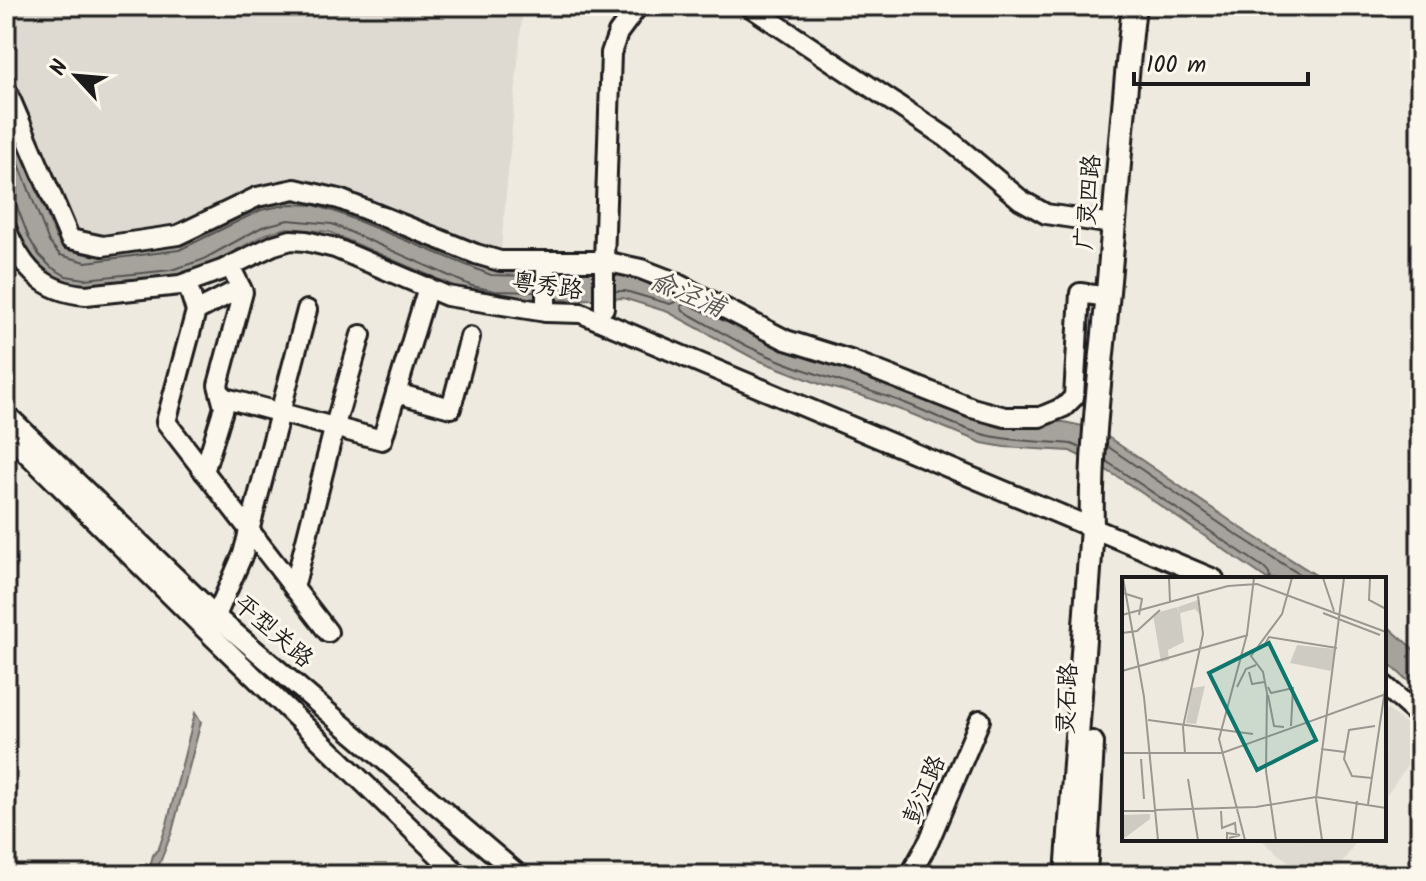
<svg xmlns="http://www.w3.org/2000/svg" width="1426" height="881" font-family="Kalam,'LXGW WenKai TC',sans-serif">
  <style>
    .built { fill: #dedad1 }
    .water { fill: #a6a39d; stroke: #6f6d69; stroke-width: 2 }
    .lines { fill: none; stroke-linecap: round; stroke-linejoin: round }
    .shore { stroke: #535250; stroke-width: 2 }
    .minor-casing { stroke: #1c1c1c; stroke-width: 24 }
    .major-casing { stroke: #1c1c1c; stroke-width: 28 }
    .minor { stroke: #fbf7ec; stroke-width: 18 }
    .major { stroke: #fbf7ec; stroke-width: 22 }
    .labels { text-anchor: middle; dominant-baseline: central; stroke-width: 6; stroke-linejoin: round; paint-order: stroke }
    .street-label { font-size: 24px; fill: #1c1c1c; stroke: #fbf7ec }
    .water-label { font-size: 26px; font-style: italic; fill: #5a5956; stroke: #fbf7ec }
    .inset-road { fill: none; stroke: #9a9891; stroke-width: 2 }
    .view { fill: #0f766e; fill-opacity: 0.15; stroke: #0f766e; stroke-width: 4 }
    .inset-edge { fill: none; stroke: #1c1c1c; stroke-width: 4 }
  </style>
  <rect width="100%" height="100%" fill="#eeeadf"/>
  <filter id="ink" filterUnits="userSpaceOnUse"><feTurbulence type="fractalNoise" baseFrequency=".0125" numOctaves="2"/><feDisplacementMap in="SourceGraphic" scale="16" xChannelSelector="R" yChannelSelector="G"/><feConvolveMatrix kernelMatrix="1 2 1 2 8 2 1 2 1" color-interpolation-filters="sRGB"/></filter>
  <g filter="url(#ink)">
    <!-- built -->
    <g class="built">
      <path d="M6 6H523L500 261 339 199 178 235 70 239 6 89Z"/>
      <path d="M1384 707 1420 735 1416 753 1384 799Z"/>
      <path d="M1260 839H1358L1342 863 1331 875H1306Z"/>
    </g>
    <!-- water -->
    <g class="water">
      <path d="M6 108 56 238 64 248 85 254 177 242 259 202 291 196 316 197 494 268 628 270 711 307 1017 421 1064 422 1096 429 1238 526 1322 579H1267L1123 480 1094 463 1070 451 1004 447 982 443 914 415 863 396 825 386 755 359 668 312 623 298 566 300 494 299 470 293 329 232 287 228 266 234 205 267 173 278 86 287 64 283 46 274 33 260 22 242 6 199Z"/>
      <path d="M1384 623 1420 655V692L1384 659Z"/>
      <path d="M195 713 201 722 172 832 155 875H148L153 855 159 848 167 824Z"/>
    </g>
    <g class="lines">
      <!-- shore -->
      <g class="shore">
        <path d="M6 130 49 242 60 255 86 262 179 250 261 210 291 204 314 205 336 212 491 275 535 276"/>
        <path d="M6 200 12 201 16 204 29 238 39 255 51 267 66 276 85 279 171 270 202 260 262 227 288 220 332 224 472 286 495 291 535 292"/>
        <path d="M615 291H625L670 304 675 302 673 297 647 283"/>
        <path d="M733 325 686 303 681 306 683 311C708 324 732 340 758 351 804 373 854 384 902 402 930 412 957 428 986 435 1014 442 1043 441 1071 444L1081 448"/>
        <path d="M1107 446 1234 533 1307 579"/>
        <path d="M1106 461 1266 569 1269 573 1270 579"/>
      </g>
      <!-- minor casing -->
      <g class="minor-casing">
        <g id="minor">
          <path d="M749 6 947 138 1021 200 1046 214 1112 224"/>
          <path d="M6 89 70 239 103 246 178 235 257 197 295 189 339 199 476 254 500 261H604L611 53 618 33 638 6"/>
          <path d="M6 228C21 267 42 292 86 295L180 285 222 270 274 245 291 240 306 241 335 248 447 296 546 312 581 313 1214 579"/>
          <path d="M187 283 196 311 166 422 328 632"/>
          <path d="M604 308V261L641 269 672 281 786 340 850 360 972 408 1005 417H1040L1064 407 1074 397 1080 293 1108 297"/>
          <path d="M196 311 241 288"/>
          <path d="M546 312V261"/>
          <path d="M396 393 451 408 470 337"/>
          <path d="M222 397 382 440 428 287"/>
          <path d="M6 414 221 621 519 875"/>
          <path d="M6 433 213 637 459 875"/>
          <path d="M204 472 224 407 218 385 243 292 230 266"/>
          <path d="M294 588 334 429 361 335"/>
          <path d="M216 616 243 554 307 310"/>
          <path d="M1384 685 1420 717"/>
          <path d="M910 875 929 841 980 720"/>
        </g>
      </g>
      <!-- major casing -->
      <g class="major-casing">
        <g id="major">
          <path d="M1067 875 1092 528C1090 453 1100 378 1107 303 1116 204 1123 105 1134 6"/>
          <path d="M1085 875 1092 743"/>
        </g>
      </g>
      <!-- minor -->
      <use href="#minor" class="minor"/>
      <!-- major -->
      <use href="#major" class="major"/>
    </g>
  </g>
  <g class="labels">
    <!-- street labels -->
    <g class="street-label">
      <text transform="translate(1089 202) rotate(-85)">广灵四路</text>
      <text transform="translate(547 287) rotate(8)">粤秀路</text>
      <text transform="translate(273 632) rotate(41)">平型关路</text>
      <text transform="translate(1068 699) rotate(-87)">灵石路</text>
      <text transform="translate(925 790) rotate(-67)">彭江路</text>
    </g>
    <!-- water labels -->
    <g class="water-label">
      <text transform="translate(687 295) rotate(23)">俞泾浦</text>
    </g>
  </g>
  <!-- overview -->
  <g transform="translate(1122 577)">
    <rect width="264" height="264" fill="#eeeadf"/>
    <path d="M76 23 79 39 73 32 58 36 62 65 46 73 47 83 39 85 31 37 55 30 57 36 56 30ZM175 68 213 72 209 94 168 86ZM83 109 74 147 64 146 70 111ZM28 237V242L0 263V238Z" fill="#ceccc2"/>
    <path class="inset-road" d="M1 1 22 120 36 263M47 1 48 25M201 1 212 34M248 1 247 23 264 32M1 16 20 22 17 38M201 36 258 58M0 38 106 9 135 7 264 55M0 56 15 54 38 33M143 67 147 60 215 71M0 94 126 58M127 95 130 107 142 105M115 110 124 92 134 88M146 110 149 116 171 111 169 149M146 118 152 149 162 150M26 143 131 157M199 172 223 175M0 176H100L264 117M63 176 61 150 81 57 76 19M19 182 22 222M250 201 230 199 222 182 227 153 253 149M66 202 76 263M194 222 200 263M194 222 222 1M246 227 264 106M0 234 134 230 194 220 264 231M99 234 100 251 113 246 114 256M105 263V256L118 258 107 261M123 263 97 162 125 57 132 1M154 263 144 194 145 116 141 95 129 79 160 37 170 1M230 263 235 224"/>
    <path class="view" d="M147 66 194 163 135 193 87 96Z"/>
    <rect width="264" height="264" class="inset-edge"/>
  </g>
  <!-- margin -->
  <rect width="1426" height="881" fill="none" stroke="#fbf7ec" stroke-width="32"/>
  <rect x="16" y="16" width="1394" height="849" fill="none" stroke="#1c1c1c" stroke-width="3" filter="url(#ink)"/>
  <!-- north arrow -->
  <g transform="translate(76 76) rotate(296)" stroke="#fbf7ec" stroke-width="6" paint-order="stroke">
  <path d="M0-6L14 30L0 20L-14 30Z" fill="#1c1c1c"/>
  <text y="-12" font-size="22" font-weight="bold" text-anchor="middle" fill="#1c1c1c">N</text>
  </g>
  <!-- scale -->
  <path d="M1134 72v12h174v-12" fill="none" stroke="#1c1c1c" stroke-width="4"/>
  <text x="1146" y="72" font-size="24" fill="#1c1c1c" stroke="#fbf7ec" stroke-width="6" paint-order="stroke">100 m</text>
</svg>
